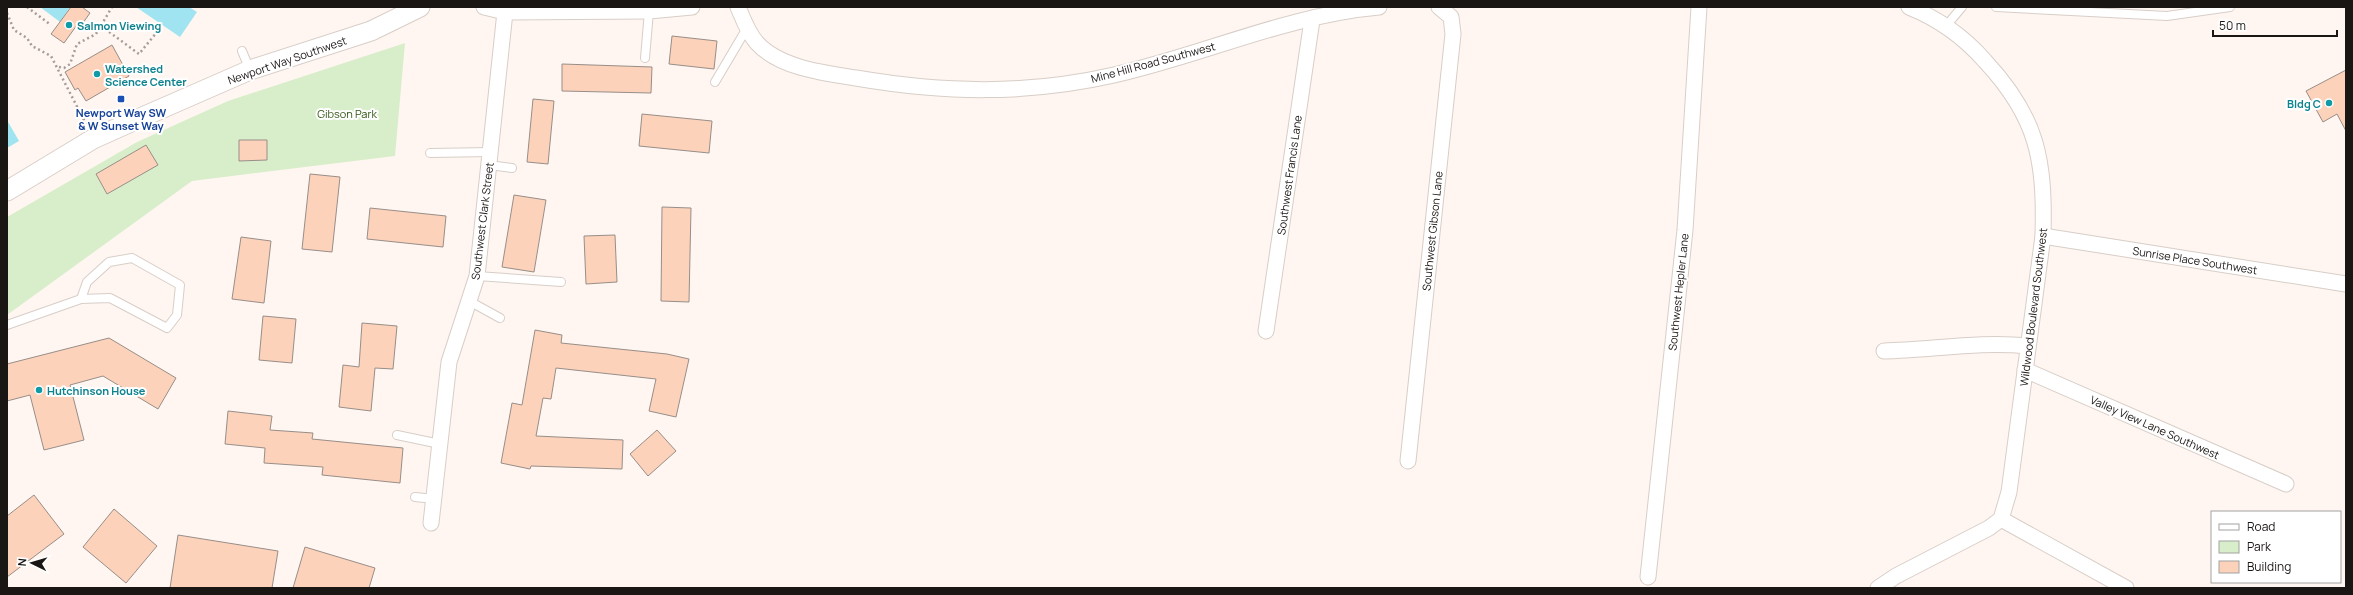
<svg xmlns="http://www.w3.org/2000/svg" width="2353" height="595" font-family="Manrope,sans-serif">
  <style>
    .green { fill: #d8eeca }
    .water { fill: #9fe4f0 }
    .building { fill: #fcd2bb; stroke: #988e88 }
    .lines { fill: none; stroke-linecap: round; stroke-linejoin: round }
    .service-casing { stroke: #d8cec8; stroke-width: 10 }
    .minor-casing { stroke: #d8cec8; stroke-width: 17 }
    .tertiary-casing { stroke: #d8cec8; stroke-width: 21 }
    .path { stroke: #a49d99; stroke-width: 2.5; stroke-dasharray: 2 3; stroke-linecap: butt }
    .service { stroke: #fff; stroke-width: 8 }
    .minor { stroke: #fff; stroke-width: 15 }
    .tertiary { stroke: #fff; stroke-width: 19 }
    .culture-dot { fill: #0f9aa8; stroke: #fff; stroke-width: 1.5 }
    .transit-dot { fill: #1a4fb4; stroke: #fff; stroke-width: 1.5 }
    .labels { text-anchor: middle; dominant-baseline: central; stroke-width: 4; stroke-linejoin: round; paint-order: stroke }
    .culture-label { font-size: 11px; font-weight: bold; fill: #0d838f; stroke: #fff; text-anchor: start }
    .street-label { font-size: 11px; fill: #1a1614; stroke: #fff }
    .transit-label { font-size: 11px; font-weight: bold; fill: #164399; stroke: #fff }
    .park-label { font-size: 11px; fill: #305311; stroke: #fff }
  </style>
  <rect width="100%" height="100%" fill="#fff6f1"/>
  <!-- green -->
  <path class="green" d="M405 43 395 156 192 181 7 315V217L137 142 228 101Z"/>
  <!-- water -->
  <g class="water">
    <path d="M40 7H70L60 22Z"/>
    <path d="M136 7H189L197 12 180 37Z"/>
    <path d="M7 120 19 141 7 148Z"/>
  </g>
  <!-- building -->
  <g class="building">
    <path d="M71 7H82L90 13 80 27 77 25 64 43 51 34Z"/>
    <path d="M672 36 717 41 714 69 669 64Z"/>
    <path d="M112 45 129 76 86 101 78 88 75 90 65 72Z"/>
    <path d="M562 64 652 67 651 93 562 91Z"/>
    <path d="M2346 70V131L2337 114 2323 122 2306 91Z"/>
    <path d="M533 99 554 101 548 164 527 162Z"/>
    <path d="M642 114 712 121 709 153 639 146Z"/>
    <path d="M239 140H267V160L239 161Z"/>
    <path d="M146 145 158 165 107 194 96 174Z"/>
    <path d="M310 174 340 177 332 252 302 249Z"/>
    <path d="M514 195 546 200 534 272 502 267Z"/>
    <path d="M662 207 691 208 689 302 661 301Z"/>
    <path d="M370 208 446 216 443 247 367 239Z"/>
    <path d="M615 235 617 282 586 284 584 236Z"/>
    <path d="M241 237 271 241 264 303 232 299Z"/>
    <path d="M263 316 296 319 292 363 259 360Z"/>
    <path d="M362 323 397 326 393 369 375 368 371 411 339 407 343 365 359 367Z"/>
    <path d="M535 330 562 335 561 343 667 354 689 359 676 417 649 411 656 379 556 368 551 399 543 398 536 436 623 440 622 469 531 466 530 469 501 463 512 403 522 405Z"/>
    <path d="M109 338 176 378 158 409 103 376 70 385 84 440 44 450 30 395 7 401V364Z"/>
    <path d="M228 411 272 416 270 430 313 433 312 439 403 448 400 483 322 475 323 467 264 463 265 448 225 444Z"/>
    <path d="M657 430 676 451 648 476 630 454Z"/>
    <path d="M34 495 64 534 7 577V516Z"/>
    <path d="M114 509 157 546 126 583 83 547Z"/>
    <path d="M178 535 278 551 272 588H170Z"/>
    <path d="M305 547 375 568 369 588H293Z"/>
  </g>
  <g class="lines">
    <!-- service casing -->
    <g class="service-casing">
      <g id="service">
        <path d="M1996 7 2167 16 2230 7"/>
        <path d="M1946 26 1962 7"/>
        <path d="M242 51 250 70"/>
        <path d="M645 58 649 11"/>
        <path d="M715 82 747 28"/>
        <path d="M430 153 490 152"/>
        <path d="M489 165 512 168"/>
        <path d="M477 276 561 282"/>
        <path d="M469 301 500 318"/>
        <path d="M7 325 81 299 110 298 167 328 177 315 180 285 132 258 109 262 87 282 81 299"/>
        <path d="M397 435 440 444"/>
        <path d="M415 497 434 499"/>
      </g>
    </g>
    <!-- minor casing -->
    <g class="minor-casing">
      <g id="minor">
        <path d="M484 7 505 12 649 11 692 7"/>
        <path d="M738 7C743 19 748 33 757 43 780 68 824 73 856 78 944 93 1026 95 1114 75 1203 55 1288 15 1379 7"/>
        <path d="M2043 236 2346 284"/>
        <path d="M1266 331 1312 20"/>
        <path d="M1884 351C1932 350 1979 341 2028 346"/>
        <path d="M2025 370 2286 484"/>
        <path d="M1408 461 1453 34 1451 17 1439 7"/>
        <path d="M2001 519 2126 588"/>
        <path d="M431 523 449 362 477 276 505 12"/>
        <path d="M1648 577 1685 230 1699 7"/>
        <path d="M1878 588 1896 576 1989 528 2001 519 2009 492 2043 236C2045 160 2038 118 1985 61 1964 37 1939 19 1909 7"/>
      </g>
    </g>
    <!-- tertiary casing -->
    <g class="tertiary-casing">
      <path id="tertiary" d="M7 191 93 139 131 122 250 70 371 31 420 7"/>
    </g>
    <!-- path -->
    <g class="path">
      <path d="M27 7 51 25"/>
      <path d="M7 13 14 30 27 38 32 46 51 56 86 124"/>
      <path d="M101 26 139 54 157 32"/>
      <path d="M59 67 64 68 70 64 77 44 96 34 112 7"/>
    </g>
    <!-- service -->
    <use href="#service" class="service"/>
    <!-- minor -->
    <use href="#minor" class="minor"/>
    <!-- tertiary -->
    <use href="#tertiary" class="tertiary"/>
  </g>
  <!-- markers -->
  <g class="culture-dot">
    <circle cx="69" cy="25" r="4"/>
    <circle cx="97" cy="74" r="4"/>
    <circle cx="2329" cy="103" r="4"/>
    <circle cx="39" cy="390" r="4"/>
  </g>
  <rect class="transit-dot" x="117" y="95" width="8" height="8" rx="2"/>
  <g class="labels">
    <!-- culture labels -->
    <g class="culture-label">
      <text x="77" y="25">Salmon Viewing</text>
      <text x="105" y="68">Watershed<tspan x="105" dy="13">Science Center</tspan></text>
      <text x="2321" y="103" text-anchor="end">Bldg C</text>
      <text x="47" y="390">Hutchinson House</text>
    </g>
    <!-- street labels -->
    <g class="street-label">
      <text transform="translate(287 60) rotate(-19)">Newport Way Southwest</text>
      <text transform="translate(1153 62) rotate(-15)">Mine Hill Road Southwest</text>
      <text transform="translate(1289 175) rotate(-82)">Southwest Francis Lane</text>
      <text transform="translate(482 221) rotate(-83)">Southwest Clark Street</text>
      <text transform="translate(1432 231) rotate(-84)">Southwest Gibson Lane</text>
      <text transform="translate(2195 260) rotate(9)">Sunrise Place Southwest</text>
      <text transform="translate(1678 292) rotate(-84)">Southwest Hepler Lane</text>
      <text transform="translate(2033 307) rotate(-83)">Wildwood Boulevard Southwest</text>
      <text transform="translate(2155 427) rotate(24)">Valley View Lane Southwest</text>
    </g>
    <!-- transit labels -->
    <g class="transit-label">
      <text x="121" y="112">Newport Way SW<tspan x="121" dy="13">&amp; W Sunset Way</tspan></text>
    </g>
    <!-- park labels -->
    <g class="park-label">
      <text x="347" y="113">Gibson Park</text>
    </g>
  </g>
  <!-- border -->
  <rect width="2353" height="595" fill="none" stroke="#1a1614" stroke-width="16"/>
  <!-- legend -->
  <rect x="2211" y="511" width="130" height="72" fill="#ffffff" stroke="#a3a2a1"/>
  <rect x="2219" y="524" width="20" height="6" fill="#ffffff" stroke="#a3a2a1"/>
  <text x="2247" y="531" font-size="12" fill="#1a1614">Road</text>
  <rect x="2219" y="541" width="20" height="12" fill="#d8eeca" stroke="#a3a2a1"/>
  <text x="2247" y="551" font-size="12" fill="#1a1614">Park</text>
  <rect x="2219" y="561" width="20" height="12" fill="#fcd2bb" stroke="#a3a2a1"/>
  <text x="2247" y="571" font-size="12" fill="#1a1614">Building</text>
  <!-- north arrow -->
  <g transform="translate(32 563) rotate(275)" stroke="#ffffff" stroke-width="3" paint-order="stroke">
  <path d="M0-3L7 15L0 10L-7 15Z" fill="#1a1614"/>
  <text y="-6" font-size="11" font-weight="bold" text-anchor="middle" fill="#1a1614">N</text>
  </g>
  <!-- scale -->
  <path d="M2213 30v6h124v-6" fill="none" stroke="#1a1614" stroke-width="2"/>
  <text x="2219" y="30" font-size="12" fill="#1a1614" stroke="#ffffff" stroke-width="3" paint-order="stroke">50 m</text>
</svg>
